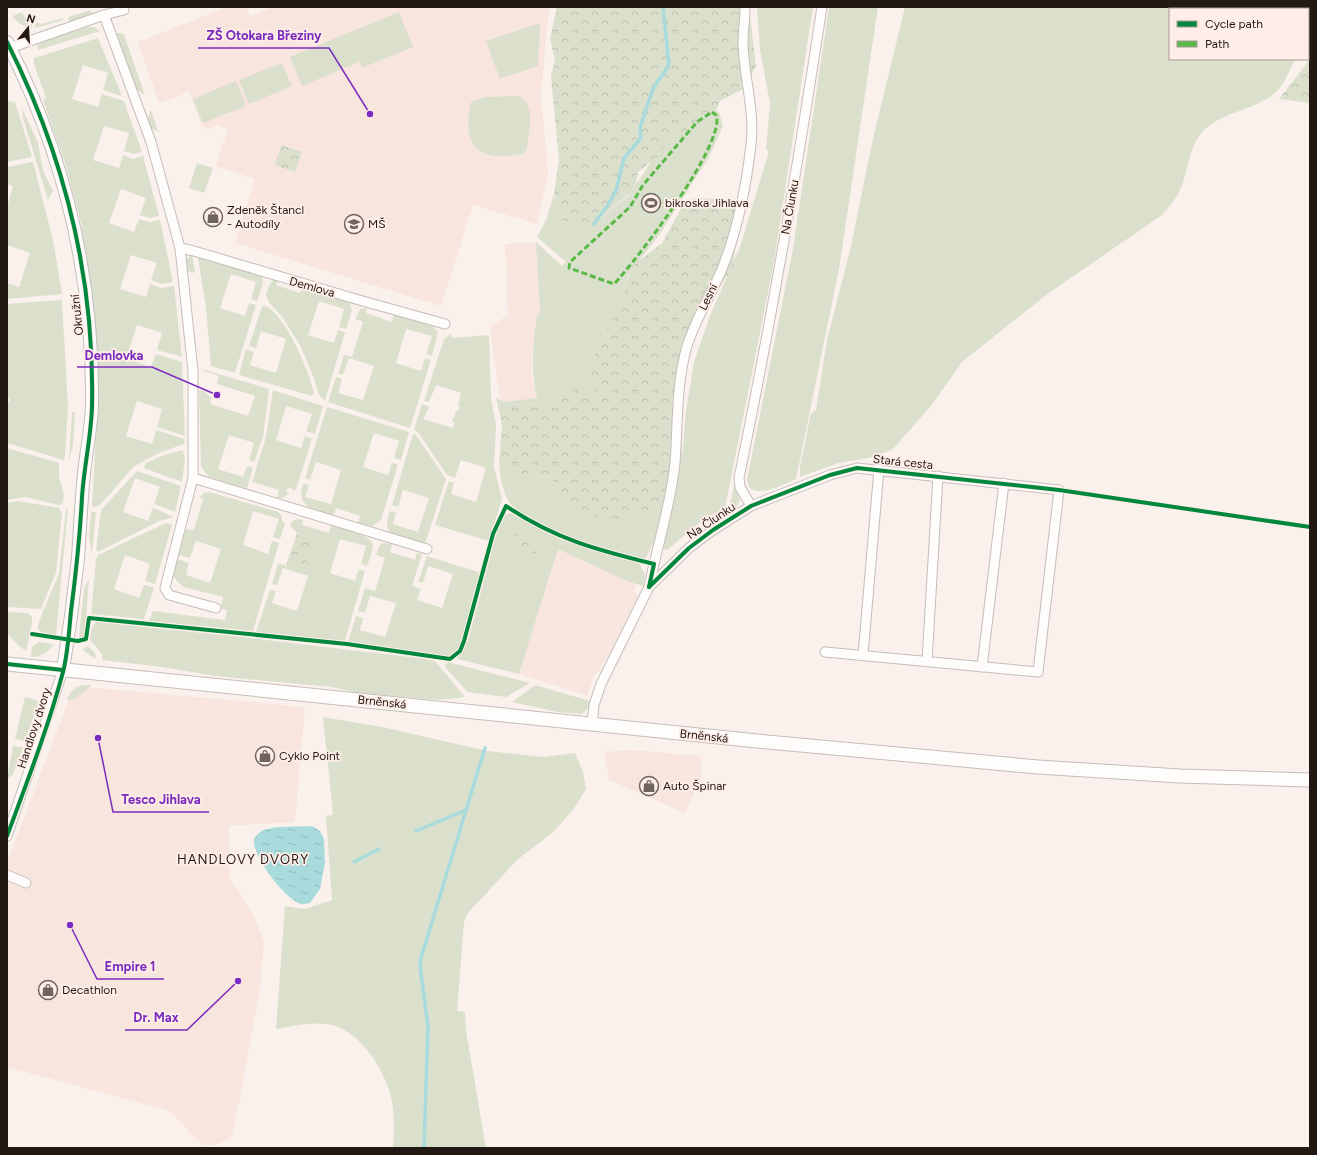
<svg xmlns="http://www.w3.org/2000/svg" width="1317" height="1155" font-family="Figtree,sans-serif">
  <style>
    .built { fill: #f8e5dd }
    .green { fill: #dbe0cc }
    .forest { fill: url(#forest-crowns) }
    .water { fill: url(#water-ripples) }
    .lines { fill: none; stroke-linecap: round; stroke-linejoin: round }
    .stream { stroke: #a9dbdc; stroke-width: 3.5 }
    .minor-casing { stroke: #c6bdba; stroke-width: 11 }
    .tertiary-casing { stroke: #c6bdba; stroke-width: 14 }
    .secondary-casing { stroke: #c6bdba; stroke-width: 15 }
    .minor { stroke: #fefdfc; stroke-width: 9 }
    .tertiary { stroke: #fefdfc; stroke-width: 12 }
    .secondary { stroke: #fefdfc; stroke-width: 13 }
    .quiet { stroke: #58b947; stroke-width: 3; stroke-dasharray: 6 3; stroke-linecap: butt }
    .cycleway-casing { stroke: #ffeee8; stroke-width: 6 }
    .cycleway { stroke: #00873e; stroke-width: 4 }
    .labels { text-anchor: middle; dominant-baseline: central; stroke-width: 3.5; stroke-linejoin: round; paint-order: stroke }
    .poi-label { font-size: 12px; fill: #221915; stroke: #ffeee8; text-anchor: start }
    .street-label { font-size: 12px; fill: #221915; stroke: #ffeee8 }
    .neighbourhood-label { font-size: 13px; letter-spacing: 1px; fill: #221915; stroke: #ffeee8 }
    .leader { fill: none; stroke: #7b2cbf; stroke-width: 1.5 }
    .callout-dot { fill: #7b2cbf; stroke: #ffeee8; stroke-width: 1.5 }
    .callout-label { font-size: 13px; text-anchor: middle; font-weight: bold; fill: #7b2cbf; stroke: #ffeee8; stroke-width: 3.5; stroke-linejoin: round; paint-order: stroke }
  </style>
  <defs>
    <pattern id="forest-crowns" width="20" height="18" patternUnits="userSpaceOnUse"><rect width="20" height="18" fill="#dbe0cc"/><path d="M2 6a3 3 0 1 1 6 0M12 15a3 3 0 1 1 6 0" fill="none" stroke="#bcc0ae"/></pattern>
    <pattern id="water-ripples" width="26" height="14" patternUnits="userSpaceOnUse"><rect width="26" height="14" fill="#a9dbdc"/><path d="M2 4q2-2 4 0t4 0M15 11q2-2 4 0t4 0" fill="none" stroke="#91bbbc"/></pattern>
  </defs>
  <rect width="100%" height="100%" fill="#faf1ed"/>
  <!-- built -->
  <g class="built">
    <path d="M227 7H246L250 16 274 7H549L541 96 548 172 537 224 473 205 441 306 235 243 255 179 216 166 228 129 217 125 209 129 202 126 189 92 159 103 138 42Z"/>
    <path d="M536 242 540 313 537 314 532 357V377L537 399 500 402 490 327 508 315 505 244Z"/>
    <path d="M558 549 636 584 634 591 638 596 611 651 598 672 594 675 587 696 519 674Z"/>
    <path d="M74 686 305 707 295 822 229 826 230 879 253 913 264 941 261 983 241 1093 232 1136 223 1142 211 1146 203 1144 194 1137 175 1116 166 1110 7 1067V863Z"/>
    <path d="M631 750 701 756V778L685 813 609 780 604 752Z"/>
  </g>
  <!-- green -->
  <g class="green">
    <path d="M757 7H813L774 262 725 508 704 519 667 550 661 548 682 460 686 411 694 362 710 316 740 247 769 151 766 150 770 103 760 50Z"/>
    <path d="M829 7H878L839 269 796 479C784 484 750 503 747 480L793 249Z"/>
    <path d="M905 7H1310V35L1308 38V9H1170V59H1295C1290 69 1285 83 1277 91 1258 110 1223 111 1203 131 1190 144 1188 169 1182 185 1178 197 1170 206 1162 215L1046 295 962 362 931 406 892 450 868 458 838 463 800 477V467L811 413 816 410 827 340 851 246 872 143Z"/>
    <path d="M91 10 92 14 69 22 68 17Z"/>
    <path d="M22 12 25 18 33 22 31 28C23 26 17 24 13 16Z"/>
    <path d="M399 12 413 47 362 68 349 37 359 62 302 86 290 57Z"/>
    <path d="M64 18 63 20 35 28 36 22 41 24Z"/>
    <path d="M540 23 538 66 500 79 486 41Z"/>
    <path d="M88 27H94L100 31 38 50 37 46 43 41Z"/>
    <path d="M116 33H121L124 35 145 95 136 89Z"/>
    <path d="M98 38 122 96 103 90 108 73 83 65 72 99 98 107 102 94 124 101 142 152 134 154 124 151 129 133 104 126 93 160 119 168 123 155 133 159 143 156 159 216 150 218 140 215 146 198 121 189 109 223 134 232 139 219 150 222 160 220 173 282 162 284 151 280 157 263 131 255 120 289 146 297 150 284 162 288 174 286 182 357 157 350 162 333 137 325 126 359 151 367 156 354 182 362 185 436 157 427 162 409 137 401 126 436 152 444 156 430 185 439 184 444 159 453 134 466 100 505 92 508 98 391 89 275 81 223 66 166 43 100 46 98 34 64V58Z"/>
    <path d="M282 63 292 86 249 104 239 80Z"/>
    <path d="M236 81 246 106 203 123 193 99Z"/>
    <path d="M518 96C537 103 528 133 527 149L523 154C514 155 503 157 495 156 465 152 466 125 471 102L485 97Z"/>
    <path d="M7 101 15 102 32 157 7 162Z"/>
    <path d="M706 106 719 112 723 126 709 157 658 237 629 273 597 398 564 392 548 408 534 403 510 405 503 402 537 398C530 368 533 344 537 314L540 313 536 242 562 266 566 261 561 258 537 237 546 220 554 194 560 219 583 232 628 196 671 133Z"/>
    <path d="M22 108 38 143 43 171 53 191 48 200 23 118Z"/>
    <path d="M151 110 158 132 151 128 147 121Z"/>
    <path d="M33 162 53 240 62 294 7 299V283L19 287 30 253 7 245V207L13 186 7 184V167Z"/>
    <path d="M197 163 213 168 204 193 189 188Z"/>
    <path d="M197 252 262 275 263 284 257 301 251 299 256 282 231 274 220 308 245 316 249 303 256 305 235 373 211 366 206 308Z"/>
    <path d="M192 253 195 273 187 271V259Z"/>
    <path d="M278 278 276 285 300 293 303 285 350 303 352 311 346 329 339 327 344 309 319 301 308 335 334 343 338 330 345 332 325 401 319 395 313 376 301 347 283 318 268 301 266 294 269 286 273 280Z"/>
    <path d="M62 300 68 407 65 456 64 460 7 443V403H9L10 399 7 398V304Z"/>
    <path d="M265 306C284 312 310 373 314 392L312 396 239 375 246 349 254 352 250 365 276 373 286 339 261 331 256 348 249 346 262 307Z"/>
    <path d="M367 308 366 313 392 322 394 314 433 326 438 333 432 356 426 354 432 336 406 329 396 363 421 371 425 358 431 360 410 428 328 402 336 377 342 379 338 393 363 400 374 366 349 358 343 375 338 374 344 355 352 357 363 322 355 319 360 309Z"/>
    <path d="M451 334 452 338 489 335 491 398 496 424 494 467 502 499 489 541 435 525 449 481 454 483 451 494 476 502 486 468 461 460 455 478 447 475 418 432 414 430 422 404 428 406 429 408 423 419 453 428 455 423 452 422 456 411H458L460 406 458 405 461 393 436 385 429 402 424 401 444 339Z"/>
    <path d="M202 369 269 389 263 437 254 462 249 460 254 443 229 435 218 469 243 477 247 466 253 468 247 488 209 477 201 467 199 391 203 390 211 398 210 404 248 416 255 396 217 384 219 376 202 370Z"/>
    <path d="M273 390 323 406 315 434 306 431 312 414 286 406 276 440 301 448 305 436 312 439 296 489 294 491 290 487 286 491 289 494 284 496 285 498H277L279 490 252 482 266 437Z"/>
    <path d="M327 407 409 432 401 460 394 458 399 441 374 433 363 467 388 475 392 463 398 465 381 520 372 526 358 523 360 516 336 508 334 516C316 510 295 508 303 484L309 485 305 497 331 504 341 470 316 462 310 480 305 478Z"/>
    <path d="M72 412H75L73 445 69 460Z"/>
    <path d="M413 434H415L446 479 425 544C417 542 391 537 388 529 385 523 389 516 390 511L396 513 393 524 418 532 429 498 403 490 398 507 392 505Z"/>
    <path d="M7 448 59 463V477L64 494 63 503 59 505 24 497 7 500Z"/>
    <path d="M183 450 185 459 182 482 144 468 146 463 161 456Z"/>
    <path d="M499 464 503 467 524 474 552 476 667 502 659 531 646 558C618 557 532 528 513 507 503 496 500 477 499 464Z"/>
    <path d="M137 471 181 486 175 512 154 504 160 487 135 478 123 512 148 521 153 508 174 517 159 521 98 552 96 550 101 510Z"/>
    <path d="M734 484 740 500 735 510 729 512Z"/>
    <path d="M209 492 278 512 282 516V521L285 523 280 539 273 537 279 519 253 511 243 545 268 554 272 541 279 543 253 631 149 621 153 611 225 620 227 610 220 608 223 597 183 587 173 576 177 559 189 563 186 575 210 583 221 549 196 541 190 558 179 555 186 529 194 530 203 499 199 497 204 493Z"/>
    <path d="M18 501 59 508 62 513 56 572 41 609 7 607V503Z"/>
    <path d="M66 509H68L56 635 45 634 38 630V624L59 573Z"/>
    <path d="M91 512H96L92 553 89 539Z"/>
    <path d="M510 513 562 540 639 563 645 574 643 586 627 581 558 549 519 674 457 659 468 641 498 527 503 516Z"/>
    <path d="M298 519 303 520 302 525 329 533 331 526C341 529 372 535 373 545 373 551 369 560 367 566L361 564 366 546 340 539 330 573 355 581 359 569 365 571 345 641 256 632 270 590 276 591 272 603 297 611 308 576 283 568 277 585 272 584 278 563 305 572 316 539 297 533 290 525 293 521Z"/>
    <path d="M166 523 172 525 155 584 145 581 150 564 125 555 114 589 139 598 144 585 154 588 144 619 91 614 96 559 98 555Z"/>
    <path d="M383 543 392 544 390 552 415 560 417 553 422 554 412 586 421 589 417 600 442 608 453 574 428 566 423 583 418 582 427 556 481 573C476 591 467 638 457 651 454 654 451 656 446 656L348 642 356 616 363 618 360 630 385 637 396 603 370 596 365 613 358 611 365 588 375 591 385 558 376 555 379 547Z"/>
    <path d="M89 579 85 634 83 638H79L84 588Z"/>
    <path d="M7 612 27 613 32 617V623L26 651 19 646 7 633Z"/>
    <path d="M96 622 242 637 426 659 435 661 465 697 439 700 359 693 331 687 215 676 162 667 102 660V654L90 640 91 629Z"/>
    <path d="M39 642 53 644C49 653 40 657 31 657L32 647Z"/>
    <path d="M88 646 95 653 96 659 84 651 83 649Z"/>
    <path d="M448 662 530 683 506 697 468 692 445 667V665Z"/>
    <path d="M82 685H92L75 699 66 700 72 691Z"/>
    <path d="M535 685 590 701 591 705 582 714 558 712 512 702Z"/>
    <path d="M25 697 37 700 38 703 25 741 15 739Z"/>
    <path d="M323 717 382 727 488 751 543 757 575 753 583 772 586 789 573 810 552 833 517 860 467 914 464 922 457 1011 465 1012 466 1031 486 1148H393C394 1130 395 1111 390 1093 382 1066 358 1028 327 1024 310 1022 293 1026 276 1029L285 906 305 909 332 900 326 816 333 815Z"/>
    <path d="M13 746 23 747 13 774 7 780Z"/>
  </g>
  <!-- forest -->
  <g class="forest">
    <path d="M557 7H749L756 66 743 89 720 101 713 118 668 139 658 157 638 172 635 189 583 232 560 219 554 194 559 160 551 76 555 60 550 39Z"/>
    <path d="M1310 59V103L1279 99Z"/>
    <path d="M281 145 302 152 295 172 275 165Z"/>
    <path d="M697 198 716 199 737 211 739 217 733 269 708 300 689 332 681 405 682 461 678 480 667 502 623 520 592 516 556 494 552 476C536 475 511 476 499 464L502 425 496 398 510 405 534 403 548 408 564 392 584 389 597 398 590 365 623 296 631 267 662 243 685 201Z"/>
    <path d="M520 530 526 532 525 535 527 537 540 541 536 554 521 549 517 551 512 547 513 544 500 541 502 534 514 538 516 533H519Z"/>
    <path d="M297 533 316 539 305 572 286 566Z"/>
  </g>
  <!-- water -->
  <path class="water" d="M312 826 320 831 324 839 325 863 320 889 310 903C307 903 303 905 301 904 285 900 254 857 254 842 254 837 257 835 260 832 270 825 299 827 312 826Z"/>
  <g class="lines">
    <!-- stream -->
    <g class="stream">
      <path d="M594 224 608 205 616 191 624 158 641 138 640 128 649 100 654 87 669 65 663 7"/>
      <path d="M416 831 466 810"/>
      <path d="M354 862 379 849"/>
      <path d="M424 1148 428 1026 420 966 421 958 485 748"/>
    </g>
    <!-- minor casing -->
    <g class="minor-casing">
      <g id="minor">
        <path d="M104 15 124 10"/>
        <path d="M7 49 104 15 151 142 180 248 193 371V478L165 588 169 595 216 608"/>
        <path d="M180 248 194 251 359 300 445 324"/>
        <path d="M193 478 427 549"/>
        <path d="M751 506 740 487 739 478C771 322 798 165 822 7"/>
        <path d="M649 587C657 546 671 504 675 463 678 423 676 384 687 346 696 318 711 295 722 269 738 229 746 188 751 145 755 110 744 78 743 43 743 31 745 19 745 7"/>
        <path d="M863 655 879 469"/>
        <path d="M927 661 938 476"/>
        <path d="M982 667 1004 483"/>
        <path d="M592 724 594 705 601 684 649 587 689 548 713 530 751 506 830 475 857 468 1059 490 1038 672 825 652"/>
        <path d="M7 836 63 670"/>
        <path d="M7 875 26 883"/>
      </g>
    </g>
    <!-- tertiary casing -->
    <g class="tertiary-casing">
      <path id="tertiary" d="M7 42C65 156 94 278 92 407 91 429 86 452 84 474 81 502 80 530 78 558 74 596 69 633 63 670"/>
    </g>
    <!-- secondary casing -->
    <g class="secondary-casing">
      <path id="secondary" d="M7 664 757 741 1038 767 1180 776 1310 780"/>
    </g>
    <!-- minor -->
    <use href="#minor" class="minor"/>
    <!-- tertiary -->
    <use href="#tertiary" class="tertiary"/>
    <!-- secondary -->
    <use href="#secondary" class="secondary"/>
    <!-- quiet -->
    <path class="quiet" d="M712 112 716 115C727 142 636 261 614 284L569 268 570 262 630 207 643 185 697 122Z"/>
    <!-- cycleway casing -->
    <g class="cycleway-casing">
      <g id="cycleway">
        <path d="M7 42C64 155 95 279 92 407 91 437 84 467 82 497 80 535 76 573 71 611 69 631 68 653 63 672 48 728 27 782 7 836"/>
        <path d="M649 587 689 548 713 530 751 506 830 475 857 468 1059 490 1310 527"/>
        <path d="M32 634 78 641 86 639 89 618 347 644 450 659 460 651 464 641 493 534 506 506C555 539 597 550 654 564L649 587"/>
        <path d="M7 664 63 670"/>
      </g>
    </g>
    <!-- cycleway -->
    <use href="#cycleway" class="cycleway"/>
  </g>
  <!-- icons -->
  <defs>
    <g id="stadium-ring" transform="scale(1)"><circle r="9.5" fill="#ffeee8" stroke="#6e6561" stroke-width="1.5"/><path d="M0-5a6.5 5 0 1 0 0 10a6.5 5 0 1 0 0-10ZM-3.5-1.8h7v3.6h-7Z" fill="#6e6561"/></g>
    <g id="shop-ring" transform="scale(1)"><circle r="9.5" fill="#ffeee8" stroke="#6e6561" stroke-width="1.5"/><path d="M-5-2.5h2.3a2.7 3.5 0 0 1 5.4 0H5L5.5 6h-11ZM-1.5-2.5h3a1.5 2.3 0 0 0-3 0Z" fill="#6e6561"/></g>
    <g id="school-ring" transform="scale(1)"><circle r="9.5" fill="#ffeee8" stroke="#6e6561" stroke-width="1.5"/><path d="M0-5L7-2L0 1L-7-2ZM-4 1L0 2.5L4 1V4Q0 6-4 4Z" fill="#6e6561"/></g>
  </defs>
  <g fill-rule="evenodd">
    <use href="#stadium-ring" x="651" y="203"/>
    <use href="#shop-ring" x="213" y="217"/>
    <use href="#school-ring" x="354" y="224"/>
    <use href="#shop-ring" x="265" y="756"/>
    <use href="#shop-ring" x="649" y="786"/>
    <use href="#shop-ring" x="48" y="990"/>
  </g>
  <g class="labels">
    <!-- poi labels -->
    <g class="poi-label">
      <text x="665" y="203">bikroska Jihlava</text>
      <text x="227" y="210">Zdeněk Štancl<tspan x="227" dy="14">- Autodíly</tspan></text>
      <text x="368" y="224">MŠ</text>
      <text x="279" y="756">Cyklo Point</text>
      <text x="663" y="786">Auto Špinar</text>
      <text x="62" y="990">Decathlon</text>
    </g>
    <!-- street labels -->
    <g class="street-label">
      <text transform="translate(790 207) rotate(-80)">Na Člunku</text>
      <text transform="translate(312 287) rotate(16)">Demlova</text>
      <text transform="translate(708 297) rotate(-64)">Lesní</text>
      <text transform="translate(77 315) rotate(-96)">Okružní</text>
      <text transform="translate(903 462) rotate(6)">Stará cesta</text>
      <text transform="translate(711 521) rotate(-34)">Na Člunku</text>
      <text transform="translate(382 702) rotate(6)">Brněnská</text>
      <text transform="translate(34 728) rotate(-72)">Handlovy dvory</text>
      <text transform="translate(704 736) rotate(6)">Brněnská</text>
    </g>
    <!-- neighbourhood labels -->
    <g class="neighbourhood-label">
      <text x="243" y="859">HANDLOVY DVORY</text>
    </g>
  </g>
  <!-- callouts -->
  <path class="leader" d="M370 114L329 48H198M217 395L152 367H77M98 738L113 812H209M70 925L97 979H164M238 981L187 1030H125"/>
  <g class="callout-dot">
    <circle cx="370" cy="114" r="4"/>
    <circle cx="217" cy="395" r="4"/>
    <circle cx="98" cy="738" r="4"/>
    <circle cx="70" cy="925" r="4"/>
    <circle cx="238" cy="981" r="4"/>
  </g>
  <g class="callout-label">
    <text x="264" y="40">ZŠ Otokara Březiny</text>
    <text x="114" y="360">Demlovka</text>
    <text x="161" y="804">Tesco Jihlava</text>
    <text x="130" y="971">Empire 1</text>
    <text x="156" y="1022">Dr. Max</text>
  </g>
  <!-- border -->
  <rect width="1317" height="1155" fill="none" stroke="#221915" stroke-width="16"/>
  <!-- legend -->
  <rect x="1169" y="8" width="140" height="52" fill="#ffeee8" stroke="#a79994"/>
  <rect x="1177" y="21" width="20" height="6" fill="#00873e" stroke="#a79994"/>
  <text x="1205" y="28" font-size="12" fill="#221915">Cycle path</text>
  <rect x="1177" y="41" width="20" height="6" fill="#58b947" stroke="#a79994"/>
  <text x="1205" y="48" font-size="12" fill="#221915">Path</text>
  <!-- north arrow -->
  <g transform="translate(28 28) rotate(18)" stroke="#ffeee8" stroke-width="3" paint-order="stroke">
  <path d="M0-3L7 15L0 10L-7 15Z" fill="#221915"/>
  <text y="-6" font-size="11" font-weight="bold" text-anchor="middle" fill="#221915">N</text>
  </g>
</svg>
